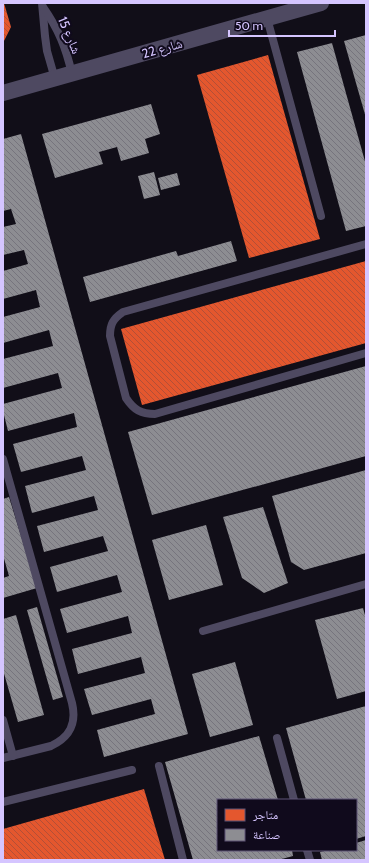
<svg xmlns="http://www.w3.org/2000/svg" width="369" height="863" font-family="Cabin,'Noto Naskh Arabic',sans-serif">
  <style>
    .shops { fill: url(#shops-back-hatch) }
    .industry { fill: url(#industry-back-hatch) }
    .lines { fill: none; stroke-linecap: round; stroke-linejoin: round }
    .service { stroke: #4e4961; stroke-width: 8 }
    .minor { stroke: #4e4961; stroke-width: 16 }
    .labels { text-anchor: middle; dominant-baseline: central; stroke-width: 4; stroke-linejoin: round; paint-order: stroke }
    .street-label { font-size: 13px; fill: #d5c5ff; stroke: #100a1c }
  </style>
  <defs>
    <pattern id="shops-back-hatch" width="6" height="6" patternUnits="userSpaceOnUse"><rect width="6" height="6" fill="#e4572e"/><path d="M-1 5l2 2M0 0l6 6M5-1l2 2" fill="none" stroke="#b34f37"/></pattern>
    <pattern id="industry-back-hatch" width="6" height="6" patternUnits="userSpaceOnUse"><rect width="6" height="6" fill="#8d8d92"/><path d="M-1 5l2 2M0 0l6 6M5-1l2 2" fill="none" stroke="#76747d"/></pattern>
  </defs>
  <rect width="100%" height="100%" fill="#110e18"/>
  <!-- shops -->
  <g class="shops">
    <path d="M3 3H4L11 27 3 43Z"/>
    <path d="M268 55 320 239 249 258 197 75Z"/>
    <path d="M366 261V343L142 405 121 329Z"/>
    <path d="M144 789 165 860H3V829Z"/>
  </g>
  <!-- industry -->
  <g class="industry">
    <path d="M366 35V118L344 41Z"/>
    <path d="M332 43 366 165V226L346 231 297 52Z"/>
    <path d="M151 104 160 134 145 139 149 153 121 161 117 147 99 152 103 164 55 178 42 134Z"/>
    <path d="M21 134 188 734 104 757 97 730 155 714 151 699 92 715 84 689 145 673 141 657 78 674 72 649 132 633 128 616 67 633 60 609 122 592 117 575 57 592 50 567 108 551 103 536 44 552 37 526 98 510 94 496 32 513 25 486 86 470 82 456 21 472 13 444 77 427 74 413 8 431 3 411V404L62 388 58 373 3 388V359L53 346 49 330 3 343V317L40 307 36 290 3 299V271L28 264 24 250 3 255V227L16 224 11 209 3 211V184L4 183 3 181V139Z"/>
    <path d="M154 172 160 195 144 199 138 176Z"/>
    <path d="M177 173 180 185 161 190 158 178Z"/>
    <path d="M231 241 237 261 90 302 83 277 176 251 178 256Z"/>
    <path d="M366 366V456L152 515 128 432Z"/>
    <path d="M366 470V553L304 570 291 562 272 496Z"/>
    <path d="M9 497 37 588 3 598V578L9 576 3 555V499Z"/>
    <path d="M263 507 288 583 264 593 242 578 223 517Z"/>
    <path d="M206 525 223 585 169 600 152 540Z"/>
    <path d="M37 607 63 697 53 700 27 610Z"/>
    <path d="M363 608 366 619V691L337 699 315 620Z"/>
    <path d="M16 615 44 715 18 722 3 670V619Z"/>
    <path d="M235 662 253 725 210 737 192 674Z"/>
    <path d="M366 706V836L356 839V800H306L286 728Z"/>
    <path d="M259 736 278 800H218V850H292L293 856 278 860H193L165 762Z"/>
    <path d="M366 840V860H322L320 852 329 850H356V843Z"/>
  </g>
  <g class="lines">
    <!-- service -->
    <g class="service">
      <path d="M42 3 45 36 47 51 55 79"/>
      <path d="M43 7C59 30 66 48 72 74"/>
      <path d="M267 18 321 216"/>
      <path d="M366 244 123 312C113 319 110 324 110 336L126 398C134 410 141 414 155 414L366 353"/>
      <path d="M3 459 72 703C77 724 70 737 51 746L3 758"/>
      <path d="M203 631 366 584"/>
      <path d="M3 720 13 756"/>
      <path d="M277 738 294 800"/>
      <path d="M159 766 183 860"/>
      <path d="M3 802 132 770"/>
      <path d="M307 850 310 860"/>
    </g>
    <!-- minor -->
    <path class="minor" d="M3 93 321 3"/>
  </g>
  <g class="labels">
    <!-- street labels -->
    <g class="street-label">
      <text transform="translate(70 35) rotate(67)">شارع 15</text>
      <text transform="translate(162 48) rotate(-16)">شارع 22</text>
    </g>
  </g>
  <!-- border -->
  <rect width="369" height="863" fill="none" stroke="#d5c5ff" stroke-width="8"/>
  <!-- legend -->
  <rect x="217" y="799" width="140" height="52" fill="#100a1c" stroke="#5f5577"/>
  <rect x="225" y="809" width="20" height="12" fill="#e4572e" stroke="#5f5577"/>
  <text x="253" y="819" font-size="12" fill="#d5c5ff">متاجر</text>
  <rect x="225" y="829" width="20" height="12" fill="#8d8d92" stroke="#5f5577"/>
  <text x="253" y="839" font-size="12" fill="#d5c5ff">صناعة</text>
  <!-- scale -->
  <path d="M229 30v6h106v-6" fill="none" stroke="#d5c5ff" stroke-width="2"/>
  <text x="235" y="30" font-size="12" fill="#d5c5ff" stroke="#100a1c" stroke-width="3" paint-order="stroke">50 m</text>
</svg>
